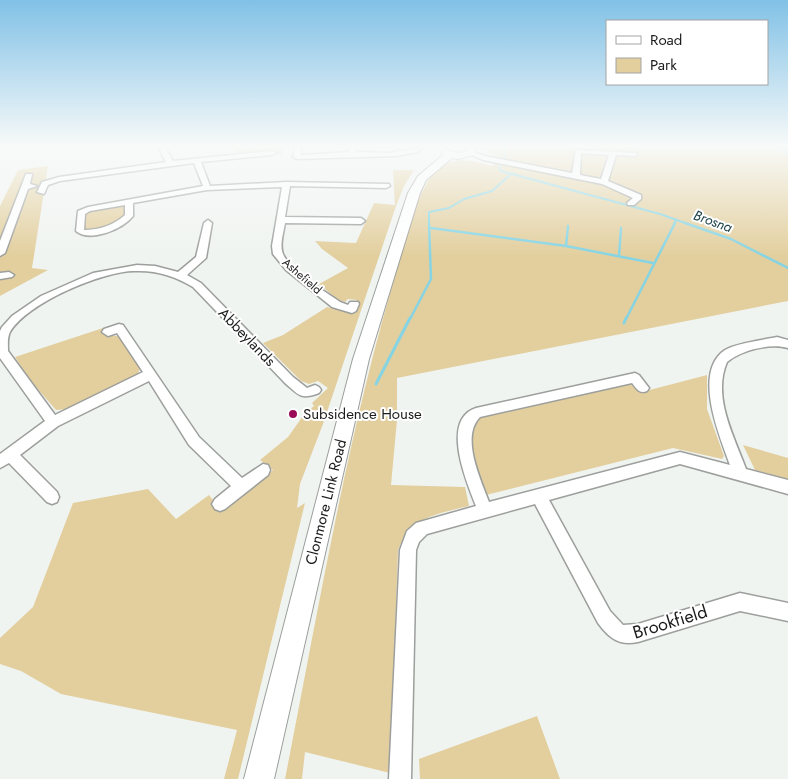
<svg xmlns="http://www.w3.org/2000/svg" width="788" height="779" font-family="Jost,sans-serif">
  <style>
    .green { fill: #e3cf9e }
    .lines { fill: none; stroke-linecap: round; stroke-linejoin: round }
    .stream-far2 { stroke: #86d4e3; stroke-width: 2 }
    .stream-far1 { stroke: #86d4e3; stroke-width: 2.5 }
    .stream { stroke: #86d4e3; stroke-width: 3 }
    .minor-casing { stroke: #9c9f9c; stroke-width: 3 }
    .secondary-casing { stroke: #9c9f9c; stroke-width: 2 }
    .minor { fill: #fff; fill-rule: evenodd }
    .secondary { fill: #fff; fill-rule: evenodd }
    .poi-dot { fill: #9b0a58; stroke: #fff; stroke-width: 2 }
    .labels { text-anchor: middle; dominant-baseline: central; stroke-width: 4; stroke-linejoin: round; paint-order: stroke }
    .far-street-label { font-size: 12px; fill: #1b1c1b; stroke: #fff }
    .far-water-label { font-size: 14px; font-style: italic; fill: #1c4248; stroke: #fff }
    .street-label { font-size: 15px; fill: #1b1c1b; stroke: #fff }
    .poi-label { font-size: 15px; fill: #1b1c1b; stroke: #fff; text-anchor: start }
    .near-street-label { font-size: 18px; fill: #1b1c1b; stroke: #fff }
  </style>
  <rect width="100%" height="100%" fill="#f0f4f1"/>
  <!-- green -->
  <g class="green">
    <path d="M233 147H284L282 155H277V149L238 154Z"/>
    <path d="M480 147H788V301L397 378V420L391 485 465 487 469 506C437 514 412 516 398 550L390 773 305 752 302 779H285C319 606 348 431 399 263 407 236 417 188 438 169 455 155 472 161 492 166L501 159Z"/>
    <path d="M48 166 32 268 48 270 0 296V206L18 170Z"/>
    <path d="M393 170H414L404 186 396 206 323 424 300 484 297 508 305 503 238 779H224L237 730 61 694 21 671 0 664V638L33 607 73 503 148 489 176 519 209 495 222 511 273 470 260 460 288 437 305 413 314 406 312 403 328 388 318 381 309 384 301 381 263 343 283 335 327 307 351 313 357 300 348 299 345 302 338 300 319 284 348 268 322 249 315 241 356 243 374 203 395 205Z"/>
    <path d="M125 203 126 217C115 227 99 231 84 231L86 211Z"/>
    <path d="M103 328 107 336H119L140 369 137 375 68 409 56 410 29 379 15 357Z"/>
    <path d="M707 375V409L724 456 722 459 673 448 486 495C477 468 469 449 473 421L478 417 630 384 642 392Z"/>
    <path d="M743 445 788 458V479L755 470Z"/>
    <path d="M537 716 560 779H420L419 759Z"/>
  </g>
  <g class="lines">
    <!-- stream-far2 -->
    <g class="stream-far2">
      <path d="M777 147 788 154"/>
      <path d="M779 147 788 148"/>
      <path d="M504 161 505 147"/>
      <path d="M499 167 501 171 660 214 688 224"/>
      <path d="M429 224V212L449 208 464 199 492 191 511 174"/>
      <path d="M674 224 676 220"/>
    </g>
    <!-- stream-far1 -->
    <g class="stream-far1">
      <path d="M685 223 731 239 788 268"/>
      <path d="M431 228 566 246 653 263"/>
      <path d="M566 246 568 226"/>
      <path d="M619 256 621 228"/>
      <path d="M410 319 431 279 429 223"/>
      <path d="M626 319 675 223"/>
    </g>
    <!-- stream -->
    <g class="stream">
      <path d="M624 323 626 318"/>
      <path d="M376 384 410 318"/>
    </g>
    <!-- minor casing -->
    <g class="minor-casing">
      <g id="minor">
        <path d="M158 147H165L173 161 272 151 276 153 272 155 201 162 210 186 286 182 389 184 390 186 386 188 290 186 285 217 361 218 365 221 361 224 285 223C284 231 279 245 283 254 290 271 325 291 340 302L348 305 350 302H358L359 304 356 311 352 313 332 307 286 270 273 254 272 246 282 187 207 190 133 203V216C123 229 90 243 76 231L78 211 88 207 203 186 194 163 60 181 48 185 44 194 37 192 42 182 59 177 166 162ZM125 205V215C114 225 99 230 84 230L85 214 90 211Z"/>
        <path d="M295 147H301V155L349 152V147H355L356 152 388 153 425 147 417 152 397 156 297 159 293 157Z"/>
        <path d="M576 150 637 153V155L635 156 616 155 608 181 641 195V199L634 205H628L627 203 633 198 602 184 483 160 467 153 471 151 485 156 572 173ZM581 153 609 155 601 179 580 175Z"/>
        <path d="M26 174H32L30 184 37 186 28 189 5 253 0 256V241Z"/>
        <path d="M208 220 212 223 206 258 187 275 201 283 293 377 307 388 315 385 319 387 321 390 319 393C300 400 299 395 285 383L193 287C175 276 156 270 135 271 102 271 27 303 10 332 7 338 8 345 8 351L55 415 143 372 117 333 108 336 102 332 104 329 119 324 123 325 199 437 242 478 263 464 268 465 270 470 268 475 225 509 220 511 215 509 212 504 215 499 231 486 189 445 149 381 58 426 20 455 57 492 59 497 57 502 52 504 47 502 9 463 0 468V454L45 421 0 358V331L2 327 12 316 41 296 93 273 137 265 155 266 178 272 196 257 204 223Z"/>
        <path d="M9 272 14 275 12 277 0 279V273Z"/>
        <path d="M777 337 788 340V348C770 343 741 350 727 362 712 397 734 436 746 469L788 480V494L680 464 549 500 610 611 623 625 638 624 740 593 788 603V621L740 611 638 642C619 646 609 638 598 623L535 504 427 534 419 542 416 550 411 779H389L400 550 407 531 416 523 476 506C467 483 440 420 476 408L635 373 639 375 649 388 647 391C639 394 637 389 632 383L480 417C460 437 481 480 489 502L680 452 730 465C720 437 692 372 725 350 737 343 763 340 777 337Z"/>
      </g>
    </g>
    <!-- secondary casing -->
    <g class="secondary-casing">
      <path id="secondary" d="M438 147H446L449 151 458 153 466 151 467 147H477L474 155 458 159 452 158 426 180 420 193 369 359 274 779H244L353 359 408 193 418 176 443 155Z"/>
    </g>
    <!-- minor -->
    <use href="#minor" class="minor"/>
    <!-- secondary -->
    <use href="#secondary" class="secondary"/>
  </g>
  <!-- sky -->
  <linearGradient id="sky" x2="0" y2="1"><stop stop-color="#81c1e6"/><stop offset="0.57" stop-color="#f8faf9"/><stop offset="1" stop-color="#f8faf9" stop-opacity="0"/></linearGradient>
  <rect width="788" height="256" fill="url(#sky)"/>
  <!-- markers -->
  <circle class="poi-dot" cx="293" cy="414" r="5"/>
  <g class="labels">
    <!-- far-street labels -->
    <g class="far-street-label">
      <text transform="translate(302 276) rotate(41)">Ashefield</text>
    </g>
    <!-- far-water labels -->
    <g class="far-water-label">
      <text transform="translate(713 221) rotate(20)">Brosna</text>
    </g>
    <!-- street labels -->
    <g class="street-label">
      <text transform="translate(247 337) rotate(46)">Abbeylands</text>
      <text transform="translate(326 502) rotate(-76)">Clonmore Link Road</text>
    </g>
    <!-- poi labels -->
    <g class="poi-label">
      <text x="303" y="414">Subsidence House</text>
    </g>
    <!-- near-street labels -->
    <g class="near-street-label">
      <text transform="translate(670 622) rotate(-17)">Brookfield</text>
    </g>
  </g>
  <!-- legend -->
  <rect x="606" y="20" width="162" height="65" fill="#ffffff" stroke="#a4a4a4"/>
  <rect x="616" y="36" width="25" height="8" fill="#ffffff" stroke="#a4a4a4"/>
  <text x="650" y="45" font-size="15" fill="#1b1c1b">Road</text>
  <rect x="616" y="58" width="25" height="15" fill="#e3cf9e" stroke="#a4a4a4"/>
  <text x="650" y="70" font-size="15" fill="#1b1c1b">Park</text>
</svg>
